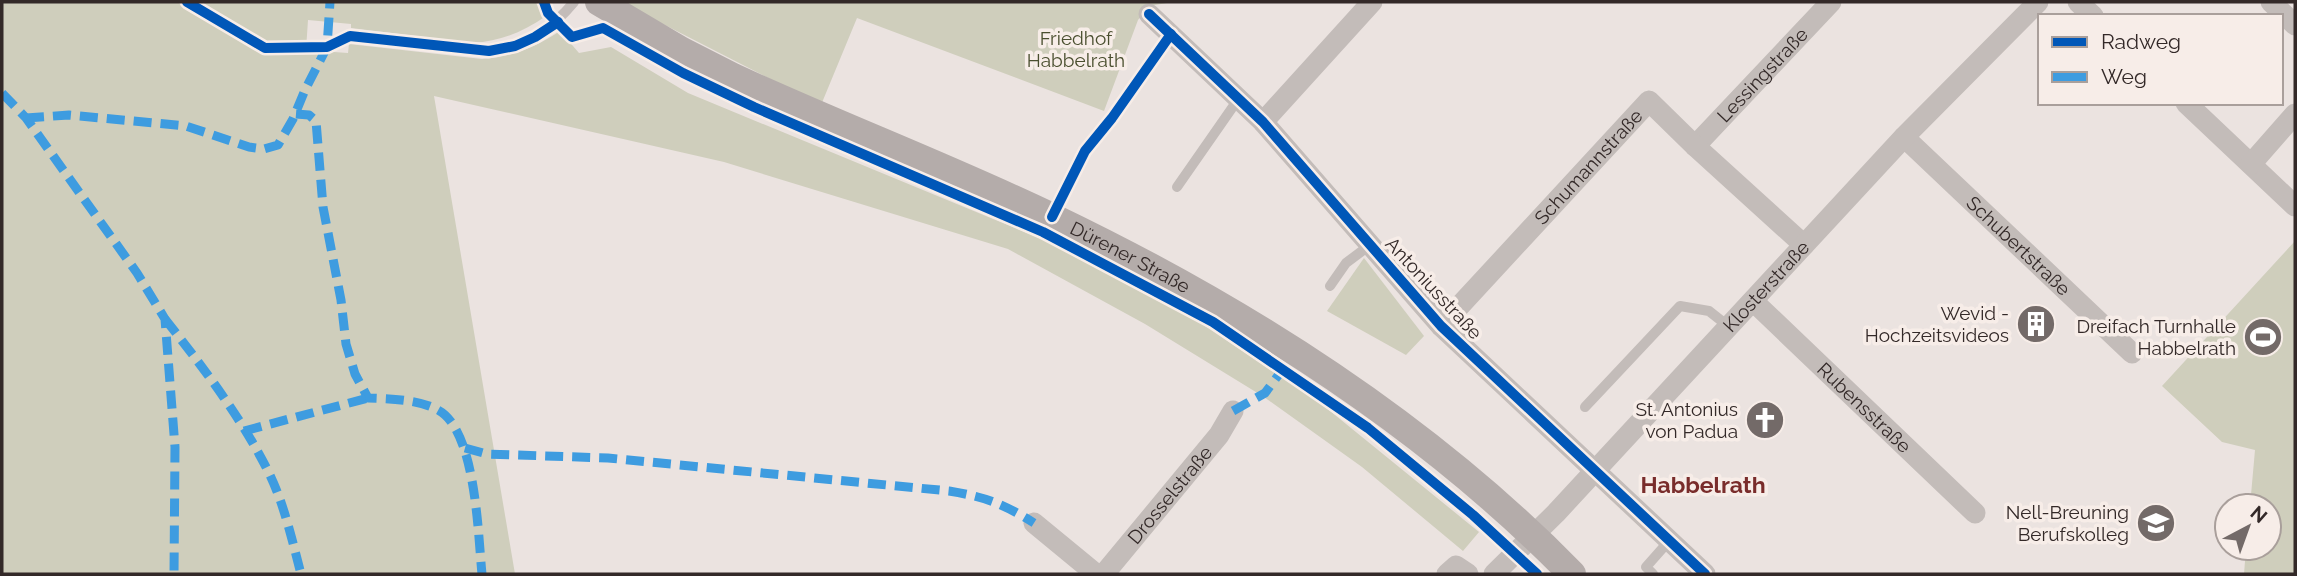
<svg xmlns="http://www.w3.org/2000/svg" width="2297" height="576" font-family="Raleway,sans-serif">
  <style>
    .green { fill: #cfcebc }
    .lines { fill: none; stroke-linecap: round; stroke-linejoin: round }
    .lane { stroke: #c3bcb9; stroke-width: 10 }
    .street { stroke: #c3bcb9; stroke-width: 21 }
    .secondary { stroke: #b4acaa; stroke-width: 28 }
    .quiet { stroke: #3e9ce0; stroke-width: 9; stroke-dasharray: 18 9; stroke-linecap: butt }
    .cycleway-casing { stroke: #f7ede8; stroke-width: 15 }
    .cycleway { stroke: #0057b8; stroke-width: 10 }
    .labels { text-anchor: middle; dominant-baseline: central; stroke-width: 7; stroke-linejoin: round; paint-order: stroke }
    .park-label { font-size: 19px; fill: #4a4f2f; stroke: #f7ede8 }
    .street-label { font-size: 19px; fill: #332928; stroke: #f7ede8 }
    .poi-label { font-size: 19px; fill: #332928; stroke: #f7ede8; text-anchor: end }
    .quarter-label { font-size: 23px; font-weight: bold; fill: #792c2b; stroke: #f7ede8 }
  </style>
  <rect width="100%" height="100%" fill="#ebe3e0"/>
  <!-- green -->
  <g class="green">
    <path d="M2 2H540L546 16C523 32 501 41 473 43L351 28V24L308 20 306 50 348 53 349 44 482 59C512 57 536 47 560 31L579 53 611 47 688 93 1044 240 1196 320 1319 402 1479 532 1463 551 1362 467 1264 397 1145 324 1008 249 724 162 434 96 515 574H2Z"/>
    <path d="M620 2H1173L1149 6 1138 20 1104 111 857 18 821 105Z"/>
    <path d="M2295 241V574H2244L2246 548H2269V506H2250L2255 450 2222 442 2162 386Z"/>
    <path d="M1364 258 1424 336 1406 355 1327 311Z"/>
  </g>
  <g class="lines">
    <!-- lane -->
    <g class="lane">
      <path d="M327 47C334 44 344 37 352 37 364 36 378 39 390 40 468 47 516 72 574 2"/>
      <path d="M1177 187 1239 98"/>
      <path d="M1330 286 1346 263 1370 245"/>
      <path d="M1585 407 1680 306 1709 311 1728 326"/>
      <path d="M1653 574 1646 567 1669 541"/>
    </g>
    <!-- street -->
    <g class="street">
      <path d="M2078 2 2093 16"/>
      <path d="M2271 2 2295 25"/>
      <path d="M1149 14 1263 122 1441 326 1705 574"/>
      <path d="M2186 103 2295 206"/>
      <path d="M1263 122 1372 2"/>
      <path id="s1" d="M1904 137 2132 353"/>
      <path id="s2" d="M1695 146 1831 2"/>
      <path d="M2251 164 2295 114"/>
      <path id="s3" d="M1753 301 1975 513"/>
      <path id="s4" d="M1441 326 1649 101 1695 146 1804 245"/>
      <path d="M1034 523 1096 574"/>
      <path id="s5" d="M1104 574 1219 435 1233 411"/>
      <path d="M1447 574 1456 566 1468 574"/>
      <path id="s6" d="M1494 574 1556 513 1904 137 2038 2"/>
    </g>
    <!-- secondary -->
    <path class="secondary" id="s7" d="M599 2 682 51 733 77C839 126 948 167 1052 217 1242 308 1425 424 1572 574"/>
    <!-- quiet -->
    <g class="quiet">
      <path d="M2 93 26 118 137 273 165 319 175 447 174 574"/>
      <path d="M296 114 309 115 316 121 323 207 341 300 346 344 355 374 368 398C390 399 418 399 438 410 476 430 478 535 482 574"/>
      <path d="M26 118 69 115 186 126 249 147 264 149 278 145 293 119 305 90 327 47 330 2"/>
      <path d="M165 319C202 366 241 417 268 471 284 503 292 540 301 574"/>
      <path d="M1233 411 1265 393 1283 369"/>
      <path d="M244 431 368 398"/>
      <path d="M465 448 487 454 608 458 949 491C985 497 1002 503 1034 523"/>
    </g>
    <!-- cycleway casing -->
    <g class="cycleway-casing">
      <g id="cycleway">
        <path d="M187 2 265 48 327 47 350 36 489 51 515 46 535 37 558 22"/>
        <path d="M544 2 548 13 572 37 603 28 683 73 754 107 1043 232 1213 322 1368 428 1473 515 1537 574"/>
        <path d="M1149 14 1263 122 1441 326 1705 574"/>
        <path d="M1052 217 1085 151 1112 118 1171 34"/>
      </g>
    </g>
    <!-- cycleway -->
    <use href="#cycleway" class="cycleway"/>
  </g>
  <!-- icons -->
  <defs>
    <g id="building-disc" transform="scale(2.0125)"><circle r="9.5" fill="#736a68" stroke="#f7ede8"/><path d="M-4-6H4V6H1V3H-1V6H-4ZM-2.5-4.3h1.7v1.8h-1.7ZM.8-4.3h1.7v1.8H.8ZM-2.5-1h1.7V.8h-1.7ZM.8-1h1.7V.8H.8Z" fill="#fff"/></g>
    <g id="stadium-disc" transform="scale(2.0125)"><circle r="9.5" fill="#736a68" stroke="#f7ede8"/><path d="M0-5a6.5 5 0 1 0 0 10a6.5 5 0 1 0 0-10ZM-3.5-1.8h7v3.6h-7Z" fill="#fff"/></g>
    <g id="church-disc" transform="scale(2.0125)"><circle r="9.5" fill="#736a68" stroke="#f7ede8"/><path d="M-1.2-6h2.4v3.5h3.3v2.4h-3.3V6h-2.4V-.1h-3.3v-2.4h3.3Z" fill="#fff"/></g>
    <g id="school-disc" transform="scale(2.0125)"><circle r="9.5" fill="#736a68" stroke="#f7ede8"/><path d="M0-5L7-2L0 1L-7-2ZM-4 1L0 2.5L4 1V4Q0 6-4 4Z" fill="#fff"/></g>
  </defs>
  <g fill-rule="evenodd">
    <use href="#building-disc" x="2036" y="324"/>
    <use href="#stadium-disc" x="2263" y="337"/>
    <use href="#church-disc" x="1765" y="420"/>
    <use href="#school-disc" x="2156" y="523"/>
  </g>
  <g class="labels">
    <!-- park labels -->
    <g class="park-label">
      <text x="1076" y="38">Friedhof<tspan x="1076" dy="22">Habbelrath</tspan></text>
    </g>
    <!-- street labels -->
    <g class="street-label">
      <text stroke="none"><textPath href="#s2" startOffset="98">Lessingstraße</textPath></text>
      <text stroke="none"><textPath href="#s4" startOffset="217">Schumannstraße</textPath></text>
      <text stroke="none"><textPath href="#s1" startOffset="158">Schubertstraße</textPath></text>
      <text stroke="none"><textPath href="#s7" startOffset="590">Dürener Straße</textPath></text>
      <text stroke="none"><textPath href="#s6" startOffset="396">Klosterstraße</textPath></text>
      <text transform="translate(1434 288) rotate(47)">Antoniusstraße</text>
      <text stroke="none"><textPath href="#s3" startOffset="154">Rubensstraße</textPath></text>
      <text stroke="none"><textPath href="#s5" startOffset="103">Drosselstraße</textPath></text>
    </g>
    <!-- poi labels -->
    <g class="poi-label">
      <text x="2009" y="313">Wevid -<tspan x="2009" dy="22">Hochzeitsvideos</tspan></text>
      <text x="2236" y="326">Dreifach Turnhalle<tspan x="2236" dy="22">Habbelrath</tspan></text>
      <text x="1738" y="409">St. Antonius<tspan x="1738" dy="22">von Padua</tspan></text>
      <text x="2129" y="512">Nell-Breuning<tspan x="2129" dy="22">Berufskolleg</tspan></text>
    </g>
    <!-- quarter labels -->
    <g class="quarter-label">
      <text x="1703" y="484">Habbelrath</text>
    </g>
  </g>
  <!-- border -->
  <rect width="2297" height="576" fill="none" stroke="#332928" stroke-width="7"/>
  <!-- legend -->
  <rect x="2038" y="14" width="245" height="91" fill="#f7ede8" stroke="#a99f9b" stroke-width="2"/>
  <rect x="2052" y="37" width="35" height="10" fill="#0057b8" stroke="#a99f9b" stroke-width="2"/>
  <text x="2101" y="49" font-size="21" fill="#332928">Radweg</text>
  <rect x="2052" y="72" width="35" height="10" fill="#3e9ce0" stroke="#a99f9b" stroke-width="2"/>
  <text x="2101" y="84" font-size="21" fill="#332928">Weg</text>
  <!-- north arrow -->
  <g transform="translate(2248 527) rotate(41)"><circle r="33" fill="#f7ede8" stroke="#a99f9b" stroke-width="2"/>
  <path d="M0-5L12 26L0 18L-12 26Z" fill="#736a68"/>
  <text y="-10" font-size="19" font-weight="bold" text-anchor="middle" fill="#332928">N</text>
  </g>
</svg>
